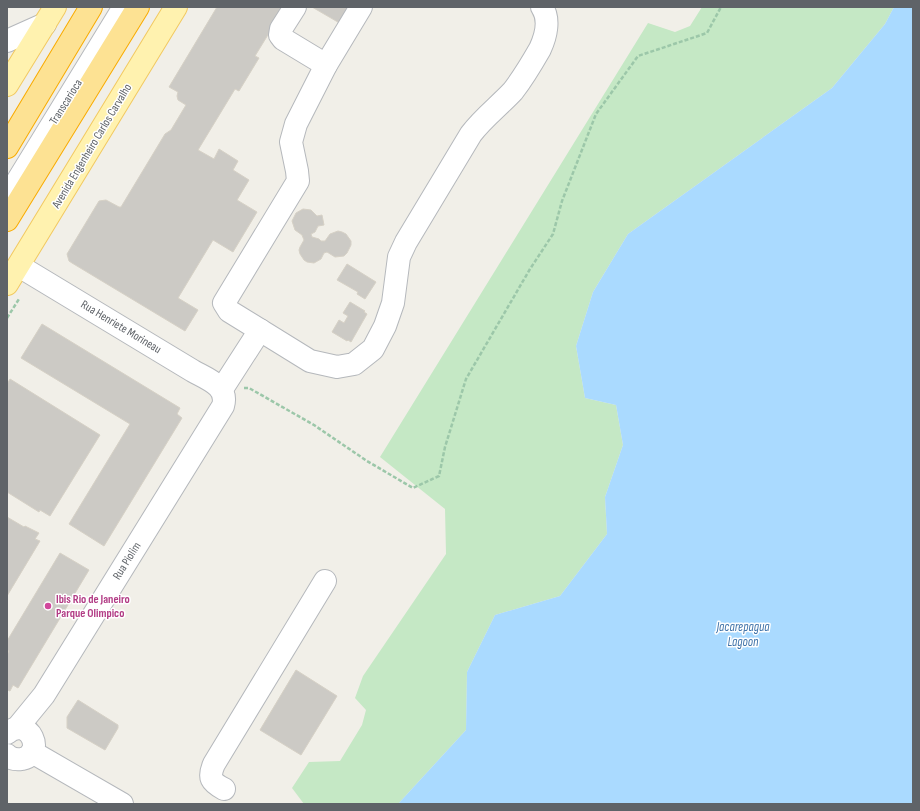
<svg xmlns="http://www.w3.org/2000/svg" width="920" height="811" font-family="'Sofia Sans Condensed',sans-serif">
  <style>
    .green { fill: #c5e8c5 }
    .water { fill: #aadaff }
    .building { fill: #cccac5; stroke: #d6d1c6 }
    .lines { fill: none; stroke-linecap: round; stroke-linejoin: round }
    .minor-casing { stroke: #b5b8bc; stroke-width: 24 }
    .major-casing { stroke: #f2c960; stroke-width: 24 }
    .highway-casing { stroke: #f9ab00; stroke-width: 24 }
    .path { stroke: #9cc7a9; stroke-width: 2.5; stroke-dasharray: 4 2; stroke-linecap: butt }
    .minor { stroke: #fff; stroke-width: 22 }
    .major { stroke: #fff2af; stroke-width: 22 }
    .highway { stroke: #fde293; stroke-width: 22 }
    .hotel-dot { fill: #d1479c; stroke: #fff; stroke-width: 1.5 }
    .labels { text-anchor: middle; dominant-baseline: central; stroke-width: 3; stroke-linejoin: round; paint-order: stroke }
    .street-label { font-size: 12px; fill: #5f6368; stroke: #fff }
    .hotel-label { font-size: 12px; font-weight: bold; fill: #b23c85; stroke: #fff; text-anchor: start }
    .water-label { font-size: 13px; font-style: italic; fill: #4174aa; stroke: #fff }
  </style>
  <rect width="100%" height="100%" fill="#f1efe8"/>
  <!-- green -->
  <path class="green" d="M702 7H894L885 24 832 88 628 234 593 292 576 346 585 398 616 405 623 445 605 497 607 534 560 596 495 615 467 672 466 730 398 804H304L292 788 309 762 340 761 362 725 366 710 355 698 363 676 446 554 445 509 380 457 648 23 675 32 690 26Z"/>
  <!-- water -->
  <path class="water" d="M894 7H913V804H398L466 730 467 672 495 615 560 596 607 534 605 497 623 445 616 405 585 398 576 346 593 292 628 234 832 88 885 24Z"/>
  <!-- building -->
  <g class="building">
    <path d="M217 7H285L255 56 259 58 239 91 235 89 198 150 214 159 219 149 238 161 233 170 249 180 237 200 257 212 233 252 213 240 178 298 198 310 185 331 72 263 69 261 67 254 99 201 106 200 119 207H121L165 134 171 130 186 105 178 100 177 96 178 92 169 87Z"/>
    <path d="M312 7H354L343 25Z"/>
    <path d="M303 209 311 210 317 216 322 215 324 225 318 226 315 232 311 234 312 237 319 239 321 241H325L330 234 338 231 342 232 346 234 351 241V245L347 253 344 256 335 257 327 252 324 253 321 259 314 263 307 262 304 260 300 254 299 250 300 247 304 240 302 235 295 230 292 221 296 213Z"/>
    <path d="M347 264 376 282 365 299 357 294 358 292 337 280Z"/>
    <path d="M350 302 365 311 364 312 367 314 351 342 348 340 347 341 332 332 339 320 344 323 348 316 343 313Z"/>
    <path d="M42 324 180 408 177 414 182 418 104 546 69 524 130 424 21 358Z"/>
    <path d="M10 379 100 435 50 516 40 510 39 512 7 492V384Z"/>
    <path d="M7 517 24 527 25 526 39 533 35 539 40 541 7 596Z"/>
    <path d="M60 553 89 570 18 688 13 685 10 691 7 690V655L9 651 7 650V641Z"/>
    <path d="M296 670 337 696 301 755 260 730Z"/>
    <path d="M78 700 118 725V728L105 750 67 728V717Z"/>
  </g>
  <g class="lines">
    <!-- minor casing -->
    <g class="minor-casing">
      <g id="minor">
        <path d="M295 7 281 29 280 35 283 39 326 65"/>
        <path d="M361 7 326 65 296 124 291 142 297 171 298 181 224 303 229 311 310 361 337 367 354 364 373 349 385 326 393 303 399 257 406 242 471 134C483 118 499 106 513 91 523 78 532 63 540 49 546 36 550 19 542 7"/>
        <path d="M7 41 45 24"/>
        <path d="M7 198 124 7"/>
        <path d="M222 389 260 330"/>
        <path d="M17 728 44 695 223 406C229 386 207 379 193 371L19 266"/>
        <path d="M7 733C30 715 46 754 22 759 16 760 11 759 7 755"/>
        <path d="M32 752 122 804"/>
        <path d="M224 789C211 782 208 778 214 764L325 581"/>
      </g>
    </g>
    <!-- major casing -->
    <g class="major-casing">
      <g id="major">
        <path d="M7 85 55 7"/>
        <path d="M7 284 176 7"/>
      </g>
    </g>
    <!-- highway casing -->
    <g class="highway-casing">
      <g id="highway">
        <path d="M7 147 91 7"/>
        <path d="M7 220 138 7"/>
      </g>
    </g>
    <!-- path -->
    <g class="path">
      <path d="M7 318 19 299"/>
      <path d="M244 388H249L314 425 367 461 413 488 439 476 445 447 466 379 530 269 553 234 562 201 596 114 638 56 707 33 721 7"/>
    </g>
    <!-- minor -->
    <use href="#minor" class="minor"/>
    <!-- major -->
    <use href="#major" class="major"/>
    <!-- highway -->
    <use href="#highway" class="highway"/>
  </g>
  <!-- markers -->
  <circle class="hotel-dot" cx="48" cy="606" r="4"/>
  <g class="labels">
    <!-- street labels -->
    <g class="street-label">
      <text transform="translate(66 102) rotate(-58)">Transcarioca</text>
      <text transform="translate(92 146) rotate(-59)">Avenida Engenheiro Carlos Carvalho</text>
      <text transform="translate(121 327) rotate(31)">Rua Henriete Morineau</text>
      <text transform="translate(127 561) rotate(-58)">Rua Piolim</text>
    </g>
    <!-- hotel labels -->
    <g class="hotel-label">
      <text x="56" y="599">Ibis Rio de Janeiro<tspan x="56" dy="14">Parque Olimpico</tspan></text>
    </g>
    <!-- water labels -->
    <g class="water-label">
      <text x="743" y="627">Jacarepagua<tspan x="743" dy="15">Lagoon</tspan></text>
    </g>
  </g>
  <!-- border -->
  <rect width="920" height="811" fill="none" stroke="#5f6368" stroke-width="16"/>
</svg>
